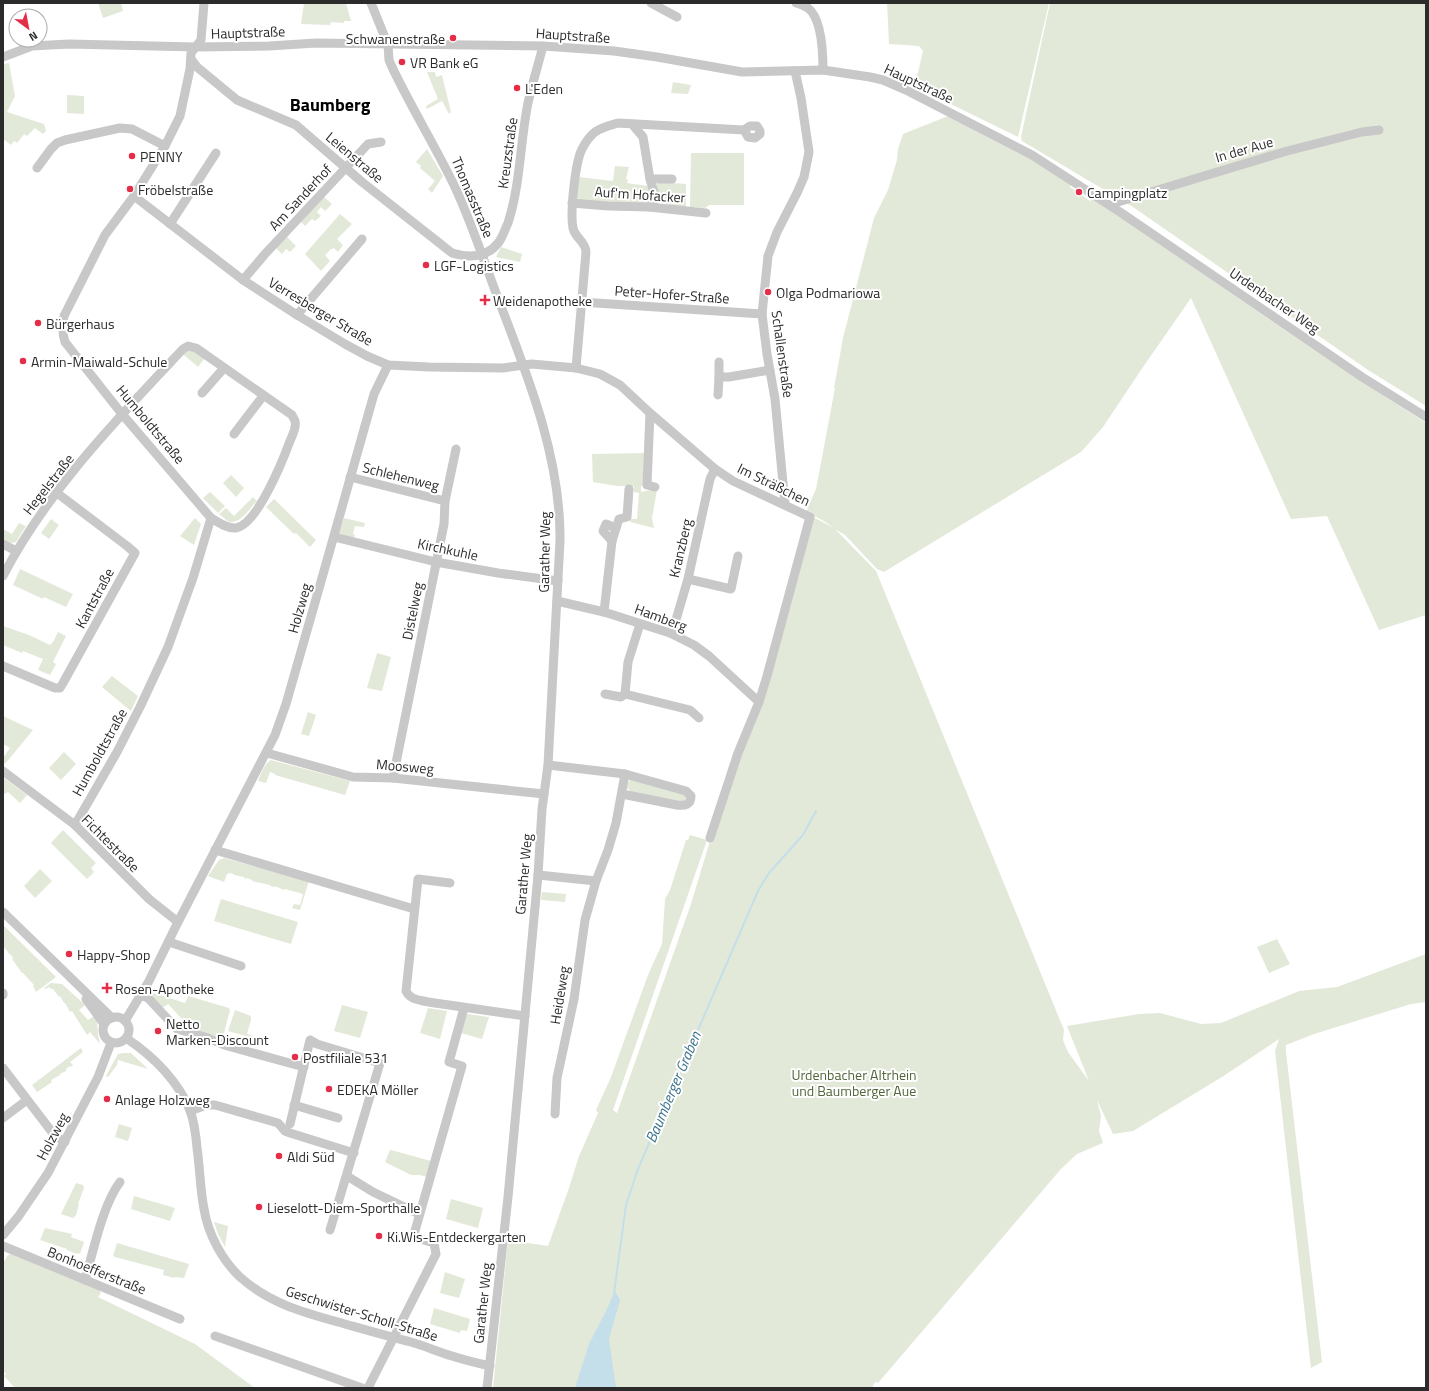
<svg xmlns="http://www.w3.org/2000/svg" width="1429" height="1391" font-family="'Titillium Web',sans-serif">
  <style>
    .green { fill: #e3e9d8 }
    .water { fill: #c4deea }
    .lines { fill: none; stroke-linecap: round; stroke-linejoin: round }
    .stream { stroke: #c4deea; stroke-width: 2 }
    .minor { stroke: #c8c8c8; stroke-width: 9 }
    .poi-dot { fill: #e32d49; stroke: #fff; stroke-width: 1.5 }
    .labels { text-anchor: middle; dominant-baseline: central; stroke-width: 4; stroke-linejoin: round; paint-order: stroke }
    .street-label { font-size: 14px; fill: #2b2b2b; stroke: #fff }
    .poi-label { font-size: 14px; fill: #2b2b2b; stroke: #fff; text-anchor: start }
    .park-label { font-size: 14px; fill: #52663a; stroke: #fff }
    .water-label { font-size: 15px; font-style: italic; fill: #3b738c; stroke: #fff }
    .district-label { font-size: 18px; font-weight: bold; fill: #000; stroke: #fff }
  </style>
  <rect width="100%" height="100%" fill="#fff"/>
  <!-- green -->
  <g class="green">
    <path d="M98 3H121L123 11 103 18Z"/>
    <path d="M304 3H346L351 21H344V23L331 22 330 25 301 24Z"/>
    <path d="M887 3H1049L1018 137 916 87V81L923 51 919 46 889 44Z"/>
    <path d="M1050 3H1426V406L1368 370 1133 207 1022 141 1021 137Z"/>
    <path d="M9 63 15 96 7 112 44 124 46 131 43 134 35 128 27 136 24 134 17 143 14 141 11 145 3 139V64Z"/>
    <path d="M427 72H435L436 77 442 75 451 112 449 114 442 101 427 109 426 106 438 99Z"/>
    <path d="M673 82 691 85 688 94 671 93Z"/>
    <path d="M67 95 84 96V114L67 113Z"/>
    <path d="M948 116 1019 151 1071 184 1070 187 1090 201 1093 198C1203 274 1313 351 1426 423V615L1379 630 1327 516 1291 519 1191 298 1141 370 1103 427 1081 452 884 572 877 569 845 535 835 529 876 571 1064 1030 1063 1040 1068 1052 1089 1081 1067 1026 1139 1014 1160 1013 1201 1024 1221 1023 1299 991 1337 987 1426 954V1002L1411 1004 1314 1034 1286 1045V1052L1322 1362 1311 1368 1275 1051 1279 1039 1222 1077 1133 1131 1113 1134 1097 1100 1101 1116 1099 1131 1103 1143 1077 1154 1061 1169 878 1383 875 1382 872 1388H493L508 1240 548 1246 569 1188 579 1156 598 1113 596 1110 611 1077 648 975 662 944 665 899 670 890 686 840H688L690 835 707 840 613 1110 617 1113 691 904 722 801 755 709 813 517 834 528 824 521 806 512 816 489 835 388H834L843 338 874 218 888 190 897 160 898 149 903 134Z"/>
    <path d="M427 149 443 176 432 193 428 189 435 181 420 168 421 166 416 162Z"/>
    <path d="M691 153H744V205H709L705 208 690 207Z"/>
    <path d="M615 166 629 167 626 179 628 180 627 183 648 186 652 196 648 204 579 200 577 197 579 177 613 181Z"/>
    <path d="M659 182 686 184V207C665 206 662 206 656 185Z"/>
    <path d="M323 196 332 204 325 211 321 207 317 212 321 216 315 221 312 219 305 226 300 221Z"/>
    <path d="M340 214 352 224 337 239 343 245 338 252 334 248 332 249H331L325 255 330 261 321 271 305 254Z"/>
    <path d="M286 236 296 246 290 252 286 249 282 254 275 247Z"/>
    <path d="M501 247 522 254 520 262 496 257Z"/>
    <path d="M190 349 205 358 198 367 183 354Z"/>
    <path d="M645 453 644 485 641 486V492L651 490H657L652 518 654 528 630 522 631 519H637L639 493 634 492V486H617L593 482 592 454Z"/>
    <path d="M231 475 244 488 236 497 223 483Z"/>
    <path d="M210 492 225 506 218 513 203 498Z"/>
    <path d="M253 497 257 501C249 509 242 523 229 522L219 514 226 508 234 516Z"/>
    <path d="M274 499 316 540 310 547 296 533 294 534 266 507Z"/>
    <path d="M195 518 201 524 194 545 180 536Z"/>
    <path d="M344 518 365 523 364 527 355 526 353 534 355 535 354 539 341 535 339 533Z"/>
    <path d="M51 519 59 525 49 539 41 533Z"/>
    <path d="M19 523 26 526 16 542 11 543 3 539V529L12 534Z"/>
    <path d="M20 569 73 594 66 607 44 597 43 599 13 585Z"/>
    <path d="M3 626 29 635 50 645 53 642 58 632 66 636 53 662 56 664 50 675 38 670 43 659 23 651 22 653 3 645Z"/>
    <path d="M377 653 391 657 382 691 367 688Z"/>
    <path d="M112 676 138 696 131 711 102 687Z"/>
    <path d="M308 712 316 715 309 736 301 734Z"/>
    <path d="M3 716 33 730 5 764 3 762V758L10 748 3 744Z"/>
    <path d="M64 752 76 764 61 780 49 768Z"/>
    <path d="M271 760 350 781 345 795 275 775V774L270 772 266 783 258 781C261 773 264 764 271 760Z"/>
    <path d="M4 778 27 795 20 803 8 792 5 794 3 792V779Z"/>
    <path d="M631 779 687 795V800L684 801H680L632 792 627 788 628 782Z"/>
    <path d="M63 830 96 863 91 868 94 872 87 879 51 843Z"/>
    <path d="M224 858 309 881 300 910 292 908 294 904 300 905 303 895 300 893 285 889 284 890 275 886V887L270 886V885L252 881V880L247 878 245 879 244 877 234 875V874L229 873 227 874 224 882 208 876 219 860Z"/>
    <path d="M40 869 52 881 35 898 24 886Z"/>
    <path d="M542 892 566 894 565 902 541 900Z"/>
    <path d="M221 899 298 922 291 944 214 921Z"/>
    <path d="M3 925 52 973 56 977 36 992 33 986 34 985 23 973H22L12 959 13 958 10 954H9L8 952 3 946Z"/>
    <path d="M1277 939 1290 964 1269 973 1257 947Z"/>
    <path d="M51 983 62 984 85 1005 79 1010 88 1020 94 1016 97 1020 98 1035 100 1044 90 1032 87 1035 72 1011 70 1012 65 1003H64L60 996 59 997 53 989H51L49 987 46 989 44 988Z"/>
    <path d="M148 993 157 994 185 1003 188 996 229 1008 230 1010 223 1037 222 1038 181 1027 177 1023 182 1019 168 1004 162 1008Z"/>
    <path d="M342 1005 368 1012 360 1038 334 1031Z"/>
    <path d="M428 1008 447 1011 440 1039 420 1033Z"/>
    <path d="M235 1010 251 1016V1020L247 1034 253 1036V1038L228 1031Z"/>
    <path d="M467 1014 489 1017 482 1039 461 1033Z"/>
    <path d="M81 1048 83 1052 70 1062 73 1065 71 1067 70 1066 66 1069V1071L60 1074V1075L51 1080 52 1082 37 1092 32 1085Z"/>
    <path d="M123 1053H131L148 1069 118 1060 117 1065 108 1077 106 1076 118 1054Z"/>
    <path d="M119 1124 132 1128 128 1141 115 1137Z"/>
    <path d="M390 1150H391L431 1161 427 1177 420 1175H411L385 1162Z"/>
    <path d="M76 1183 83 1185 84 1188 78 1204H79L76 1215 73 1218 61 1214Z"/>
    <path d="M134 1196 175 1208 170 1221 131 1209Z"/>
    <path d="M451 1199 483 1208 478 1228 446 1219Z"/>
    <path d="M214 1222 228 1226 225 1247 218 1234Z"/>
    <path d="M45 1228 72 1234 71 1237 84 1242 80 1254 78 1253 77 1254 67 1250V1249L40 1240Z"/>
    <path d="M117 1243 189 1264 184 1278 175 1277 174 1278 163 1275 164 1270 115 1257 113 1256Z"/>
    <path d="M11 1254 99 1290 101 1293 98 1297 195 1344 255 1388H15L4 1376 6 1374 3 1370V1263L8 1255Z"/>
    <path d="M445 1272 465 1279 459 1298 440 1293Z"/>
    <path d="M434 1308 470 1319 467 1331 461 1330 460 1333 430 1324Z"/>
  </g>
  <!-- water -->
  <path class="water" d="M615 1291 620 1300 609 1339 616 1388H575L589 1344 606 1311Z"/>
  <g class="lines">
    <!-- stream -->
    <path class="stream" d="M614 1293 626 1205 638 1169 758 891 769 873 803 835 816 811"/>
    <!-- minor -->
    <g class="minor">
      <path d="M371 3 388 45 389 60 392 67C411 107 434 144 453 183 470 218 482 256 496 293 526 372 561 455 560 541L548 765 542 809 538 875 508 1197 487 1388"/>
      <path d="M651 3 677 17"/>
      <path d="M796 3C800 4 805 6 808 8 822 19 823 54 823 70"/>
      <path d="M3 57 32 46 69 44 196 47 269 46 316 43 543 46 614 51 657 57 742 72 823 70 870 77 883 80 906 90 1032 155 1120 212 1362 377 1426 417"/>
      <path d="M191 59 197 67 237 100 296 125 362 182 452 253C469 258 487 258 499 242 503 236 505 229 508 223 520 186 520 146 527 108 531 87 538 66 543 46"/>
      <path d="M632 124 643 137 650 179 656 199 649 207"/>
      <path d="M37 168 51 149 57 143 65 140 120 128 132 129 165 146"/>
      <path d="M650 179H672"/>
      <path d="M134 196 243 280 297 315 345 344 367 356 388 365 429 367 503 368 532 364 576 368 600 374 620 385 650 413 715 469 733 481 810 517 767 676 759 702 738 753 710 838"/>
      <path d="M1118 202 1287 151 1362 132 1379 130"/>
      <path d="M572 203 608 206 649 207 706 213"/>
      <path d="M170 224 216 153"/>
      <path d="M243 280 265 254 368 144 381 142"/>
      <path d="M581 302 762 314"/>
      <path d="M297 315 362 239"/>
      <path d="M719 362V377H729L770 370"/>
      <path d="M576 368 586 252C586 242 575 238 573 228 570 213 575 163 582 149 585 143 590 136 595 132 602 127 611 125 618 123L744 130 750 126H757L760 131V134L755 138 748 137 744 130"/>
      <path d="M202 393 224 368"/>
      <path d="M718 395 719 377"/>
      <path d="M650 413 647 485 655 487"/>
      <path d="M234 434 263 396"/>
      <path d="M350 477 445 501"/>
      <path d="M785 504 775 399 767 354 762 314 768 256 777 232 797 193 804 177 809 152 801 98 795 71"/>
      <path d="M334 537 436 562 498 573 558 581"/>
      <path d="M612 541 603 531 606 524 616 528"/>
      <path d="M3 544 16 551"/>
      <path d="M3 576C47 491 118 418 183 349L188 346 196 348 292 415C293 417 294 419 295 421 297 427 292 436 290 441 283 460 257 525 236 528 227 529 218 522 211 518"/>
      <path d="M688 579 731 589 738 556"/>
      <path d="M557 601 604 612 670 633 694 645 709 656 759 702"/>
      <path d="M604 612 612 541 619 519 627 517 629 489"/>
      <path d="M640 624 628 662 625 694 690 710 699 718"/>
      <path d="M670 633 675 623 688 579 710 479 715 469"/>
      <path d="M3 666 55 688H60L63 683 135 553 127 546 57 493"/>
      <path d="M605 694 621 697 625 694"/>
      <path d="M267 753 353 777 393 778 544 794"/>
      <path d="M548 765 625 774 686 791 691 796C691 805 685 806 677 805L622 794"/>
      <path d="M3 771 75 825 149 899 178 922"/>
      <path d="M393 778 444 524 445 501 456 449"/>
      <path d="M75 825 117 752 140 707 168 647 193 578 211 518 122 414 65 342C62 333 62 326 64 316L105 235 134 196 165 146 180 116 190 69 191 53 201 40 204 3"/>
      <path d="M215 850 414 909"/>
      <path d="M538 875 596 881"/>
      <path d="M450 883 418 879 406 991C410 1000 420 1000 428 1002L525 1016"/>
      <path d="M3 912 112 1018"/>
      <path d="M169 942 241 966"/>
      <path d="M3 993V995"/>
      <path d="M141 995 148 998 177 1029 208 1038 224 1045 304 1067"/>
      <path d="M86 999 104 1024"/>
      <circle cx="116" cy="1030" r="13"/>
      <path d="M125 1021 149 981 178 922 275 735 286 704 320 585 374 394 388 365"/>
      <path d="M126 1038C153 1056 177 1080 190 1110 194 1122 196 1135 197 1148 200 1168 200 1189 204 1209 208 1234 222 1260 240 1277 269 1303 302 1312 338 1322 363 1329 387 1336 411 1342 425 1346 438 1352 452 1356 464 1360 477 1363 490 1366"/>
      <path d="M3 1068 55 1136 65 1142"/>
      <path d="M294 1105 338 1118"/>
      <path d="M190 1111 206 1105H215L278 1123 285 1131 290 1133 354 1153"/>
      <path d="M555 1114 557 1078 574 999 585 920 596 881 608 850 616 823 625 774"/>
      <path d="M3 1118 27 1100"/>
      <path d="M290 1124 310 1040 317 1044 380 1063 330 1230"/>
      <path d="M347 1176 373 1192 419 1214"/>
      <path d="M3 1235 18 1217 48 1173 98 1077 111 1043"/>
      <path d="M413 1238 462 1066 449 1062 464 1008"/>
      <path d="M3 1246 180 1319"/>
      <path d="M85 1280C93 1252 103 1204 120 1182"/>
      <path d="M215 1336 362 1388"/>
      <path d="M368 1388 436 1254 434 1243 420 1239"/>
    </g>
  </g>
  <!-- markers -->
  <g class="poi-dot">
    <circle cx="453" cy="38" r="4"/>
    <circle cx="402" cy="62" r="4"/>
    <circle cx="517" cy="88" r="4"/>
    <circle cx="132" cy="156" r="4"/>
    <circle cx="130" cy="189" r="4"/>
    <circle cx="1079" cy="192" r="4"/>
    <circle cx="426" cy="265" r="4"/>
    <circle cx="768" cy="292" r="4"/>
    <path d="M483 294h4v4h4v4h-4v4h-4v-4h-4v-4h4z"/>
    <circle cx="38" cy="323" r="4"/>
    <circle cx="23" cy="361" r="4"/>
    <circle cx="69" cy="954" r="4"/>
    <path d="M105 982h4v4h4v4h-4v4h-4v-4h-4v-4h4z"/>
    <circle cx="158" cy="1031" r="4"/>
    <circle cx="295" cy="1057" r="4"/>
    <circle cx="329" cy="1089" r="4"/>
    <circle cx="107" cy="1099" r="4"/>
    <circle cx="279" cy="1156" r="4"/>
    <circle cx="259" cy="1207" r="4"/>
    <circle cx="379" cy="1236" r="4"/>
  </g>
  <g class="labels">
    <!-- street labels -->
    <g class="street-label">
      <text transform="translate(248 32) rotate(-2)">Hauptstraße</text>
      <text transform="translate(573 35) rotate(4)">Hauptstraße</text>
      <text transform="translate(919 83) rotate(25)">Hauptstraße</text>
      <text transform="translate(1244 149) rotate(-16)">In der Aue</text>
      <text transform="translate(507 153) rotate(-82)">Kreuzstraße</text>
      <text transform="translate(355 157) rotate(40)">Leienstraße</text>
      <text transform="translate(640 194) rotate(4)">Auf'm Hofacker</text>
      <text transform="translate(300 197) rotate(-47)">Am Sanderhof</text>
      <text transform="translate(473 197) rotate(67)">Thomasstraße</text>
      <text transform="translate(672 294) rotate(4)">Peter-Hofer-Straße</text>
      <text transform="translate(1275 300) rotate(34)">Urdenbacher Weg</text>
      <text transform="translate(321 311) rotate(31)">Verresberger Straße</text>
      <text transform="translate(783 354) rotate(82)">Schallenstraße</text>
      <text transform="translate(151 424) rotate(50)">Humboldtstraße</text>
      <text transform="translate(401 476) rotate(14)">Schlehenweg</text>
      <text transform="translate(48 484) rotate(-52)">Hegelstraße</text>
      <text transform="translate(774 484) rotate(26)">Im Sträßchen</text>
      <text transform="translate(680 548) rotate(-77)">Kranzberg</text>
      <text transform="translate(448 549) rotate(12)">Kirchkuhle</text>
      <text transform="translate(544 552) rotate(-89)">Garather Weg</text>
      <text transform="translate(94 598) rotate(-62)">Kantstraße</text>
      <text transform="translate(299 608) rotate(-74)">Holzweg</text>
      <text transform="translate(412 611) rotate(-79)">Distelweg</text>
      <text transform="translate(661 617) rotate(20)">Hamberg</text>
      <text transform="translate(99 752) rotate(-61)">Humboldtstraße</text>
      <text transform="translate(405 766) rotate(5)">Moosweg</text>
      <text transform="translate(111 843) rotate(45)">Fichtestraße</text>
      <text transform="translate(523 874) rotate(-85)">Garather Weg</text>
      <text transform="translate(559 995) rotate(-81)">Heideweg</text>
      <text transform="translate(52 1136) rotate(-62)">Holzweg</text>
      <text transform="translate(97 1270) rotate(22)">Bonhoefferstraße</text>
      <text transform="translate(482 1303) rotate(-84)">Garather Weg</text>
      <text transform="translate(362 1313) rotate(17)">Geschwister-Scholl-Straße</text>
    </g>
    <!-- poi labels -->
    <g class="poi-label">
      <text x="445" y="38" text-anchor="end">Schwanenstraße</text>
      <text x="410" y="62">VR Bank eG</text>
      <text x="525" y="88">L'Eden</text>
      <text x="140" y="156">PENNY</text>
      <text x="138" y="189">Fröbelstraße</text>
      <text x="1087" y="192">Campingplatz</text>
      <text x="434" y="265">LGF-Logistics</text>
      <text x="776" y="292">Olga Podmariowa</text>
      <text x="493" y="300">Weidenapotheke</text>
      <text x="46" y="323">Bürgerhaus</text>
      <text x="31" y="361">Armin-Maiwald-Schule</text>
      <text x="77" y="954">Happy-Shop</text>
      <text x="115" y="988">Rosen-Apotheke</text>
      <text x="166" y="1023">Netto<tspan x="166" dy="16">Marken-Discount</tspan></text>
      <text x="303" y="1057">Postfiliale 531</text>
      <text x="337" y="1089">EDEKA Möller</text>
      <text x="115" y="1099">Anlage Holzweg</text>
      <text x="287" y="1156">Aldi Süd</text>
      <text x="267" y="1207">Lieselott-Diem-Sporthalle</text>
      <text x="387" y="1236">Ki.Wis-Entdeckergarten</text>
    </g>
    <!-- park labels -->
    <g class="park-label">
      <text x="854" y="1074">Urdenbacher Altrhein<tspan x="854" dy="16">und Baumberger Aue</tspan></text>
    </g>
    <!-- water labels -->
    <g class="water-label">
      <text transform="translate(673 1087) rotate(-67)">Baumberger Graben</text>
    </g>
    <!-- district labels -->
    <g class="district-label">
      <text x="330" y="104">Baumberg</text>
    </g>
  </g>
  <!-- border -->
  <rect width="1429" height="1391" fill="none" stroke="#2b2b2b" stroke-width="8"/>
  <!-- north arrow -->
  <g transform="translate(28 28) rotate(148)"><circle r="19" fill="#ffffff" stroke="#aaaaaa"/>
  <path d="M0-3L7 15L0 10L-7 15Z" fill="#e32d49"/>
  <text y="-6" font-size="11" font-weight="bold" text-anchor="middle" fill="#2b2b2b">N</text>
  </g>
</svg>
